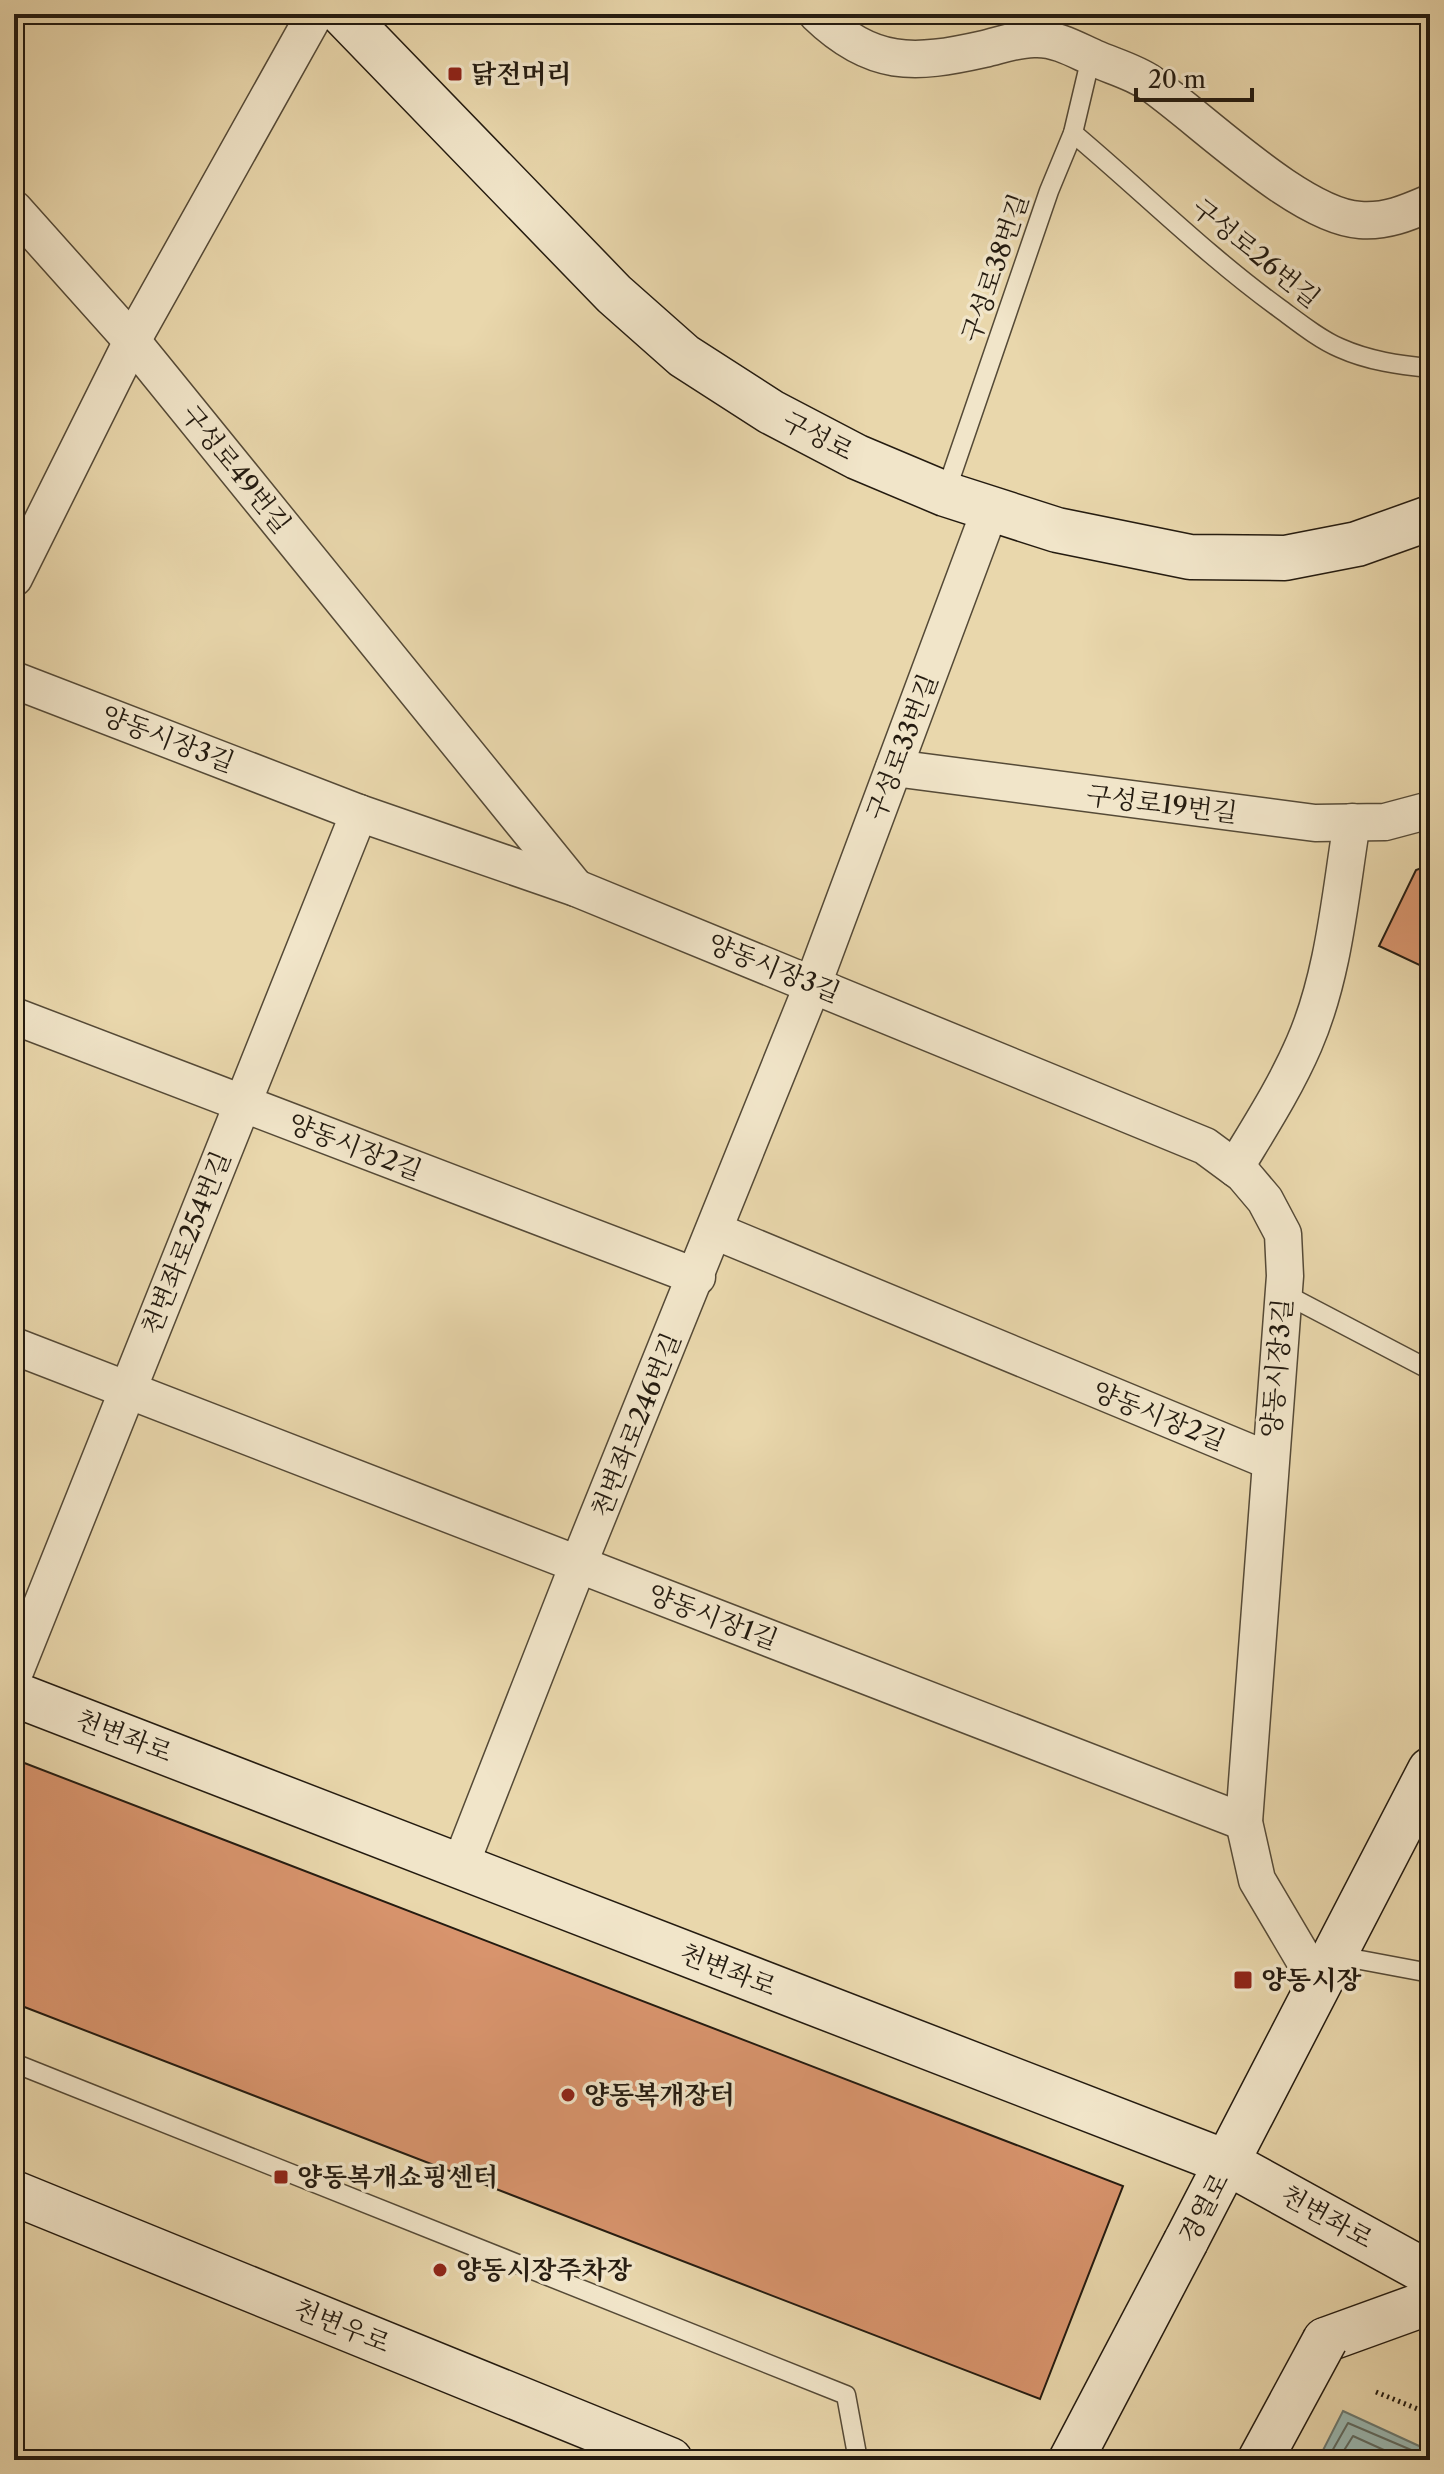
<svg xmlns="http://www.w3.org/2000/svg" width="1444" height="2474" font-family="'Libre Caslon Text','Noto Serif KR',serif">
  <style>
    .water { fill: #9ab8b2; stroke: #6b7971; stroke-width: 2 }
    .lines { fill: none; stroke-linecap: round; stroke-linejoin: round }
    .shore { stroke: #5f6a61; stroke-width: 2 }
    .building { fill: #d8946d; stroke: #241b10; stroke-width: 2 }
    .lane-casing { stroke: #554a37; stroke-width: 21 }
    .street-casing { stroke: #554a37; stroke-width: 39 }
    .secondary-casing { stroke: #241b10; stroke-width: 47 }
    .path { stroke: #241b10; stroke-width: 5; stroke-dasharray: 2 4; stroke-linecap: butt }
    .lane { stroke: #f1e5c9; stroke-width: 18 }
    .street { stroke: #f1e5c9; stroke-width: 36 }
    .secondary { stroke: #f1e5c9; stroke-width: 44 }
    .secondary-bridge-casing { stroke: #241b10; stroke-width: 47; stroke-linecap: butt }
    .secondary-bridge { stroke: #f1e5c9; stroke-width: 44 }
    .poi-dot { fill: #8f2418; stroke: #f1e5c9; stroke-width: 3 }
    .labels { text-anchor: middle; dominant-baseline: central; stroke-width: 7; stroke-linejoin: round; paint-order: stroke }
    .poi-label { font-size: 26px; font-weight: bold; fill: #241b10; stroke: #f1e5c9; text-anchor: start }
    .street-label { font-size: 26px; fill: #241b10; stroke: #f1e5c9 }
  </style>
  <rect width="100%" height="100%" fill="#e9d7ac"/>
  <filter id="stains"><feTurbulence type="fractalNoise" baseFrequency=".0025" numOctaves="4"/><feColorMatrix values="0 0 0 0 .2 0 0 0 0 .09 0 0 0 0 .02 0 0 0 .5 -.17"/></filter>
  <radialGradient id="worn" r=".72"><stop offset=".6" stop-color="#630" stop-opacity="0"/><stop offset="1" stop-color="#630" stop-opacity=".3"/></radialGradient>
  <!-- water -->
  <path class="water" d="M1343 2411 1430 2451V2460H1318Z"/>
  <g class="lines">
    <!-- shore -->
    <g class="shore">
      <path d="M1327 2460 1348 2423 1430 2458"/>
      <path d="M1338 2460 1353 2436 1406 2460"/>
    </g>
  </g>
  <!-- building -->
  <g class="building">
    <path d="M1430 865V970L1379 946 1416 870Z"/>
    <path d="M14 1759 1123 2186 1040 2399 14 2003Z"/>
  </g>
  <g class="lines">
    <!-- lane casing -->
    <g class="lane-casing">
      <g id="lane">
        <path d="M1073 133C1142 191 1206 255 1279 308 1298 322 1319 339 1340 348 1369 361 1399 365 1430 368"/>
        <path d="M945 494 1049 191 1073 133 1091 57"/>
        <path d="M1283 1293 1430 1370"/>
        <path d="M1334 1955 1430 1973"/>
        <path d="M14 2063 846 2395 858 2460"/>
      </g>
    </g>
    <!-- street casing -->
    <g class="street-casing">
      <g id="street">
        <path d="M817 14C872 67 913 65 984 49 1001 45 1020 38 1037 39 1058 39 1076 50 1094 58 1112 66 1134 72 1150 83 1202 119 1299 216 1360 220 1386 222 1407 213 1430 203"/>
        <path d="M14 209 132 341 576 888"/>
        <path d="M14 578 132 341 315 14"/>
        <path d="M14 680 359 813 576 888 1205 1146 1243 1174 1265 1200 1283 1234 1285 1276 1244 1822 1257 1880 1319 1985"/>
        <path d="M894 768 1315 823 1385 822 1430 810"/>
        <path d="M14 1016 697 1277"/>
        <path d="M1235 1168C1259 1128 1285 1088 1304 1044 1334 975 1340 896 1352 822"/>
        <path d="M715 1231 1270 1461"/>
        <path d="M14 1346 1244 1822"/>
        <path d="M14 1674 359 813"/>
        <path d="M460 1866 578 1565 813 984 990 510"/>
      </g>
    </g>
    <!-- secondary casing -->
    <g class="secondary-casing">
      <g id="secondary">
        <path d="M343 14 614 294 684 356 771 412 857 457 945 494 1057 530 1190 557 1285 558 1357 544 1430 518"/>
        <path d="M14 1694 1228 2163 1430 2274"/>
        <path d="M14 2193 670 2460"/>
        <path d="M1186 2241 1430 1770"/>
        <path d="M1325 2340 1430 2302"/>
      </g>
    </g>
    <!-- path -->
    <path class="path" d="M1376 2392 1430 2414"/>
    <!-- lane -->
    <use href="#lane" class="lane"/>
    <!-- street -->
    <use href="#street" class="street"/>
    <!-- secondary -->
    <use href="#secondary" class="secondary"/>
    <!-- secondary-bridge casing -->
    <g class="secondary-bridge-casing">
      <g id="secondary-bridge">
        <path d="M1071 2460 1186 2241"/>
        <path d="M1260 2460 1325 2340"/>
      </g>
    </g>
    <!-- secondary-bridge -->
    <use href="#secondary-bridge" class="secondary-bridge"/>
  </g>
  <!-- markers -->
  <g class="poi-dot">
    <rect x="447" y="66" width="16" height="16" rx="4"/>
    <rect x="1233" y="1970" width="20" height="20" rx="4"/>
    <circle cx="568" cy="2095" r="8"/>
    <rect x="273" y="2169" width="16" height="16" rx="4"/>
    <circle cx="440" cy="2270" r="8"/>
  </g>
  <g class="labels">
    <!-- poi labels -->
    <g class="poi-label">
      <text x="471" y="74">닭전머리</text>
      <text x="1261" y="1980">양동시장</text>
      <text x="584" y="2095">양동복개장터</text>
      <text x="297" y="2177">양동복개쇼핑센터</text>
      <text x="456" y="2270">양동시장주차장</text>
    </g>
    <!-- street labels -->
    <g class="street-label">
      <text transform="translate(1256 253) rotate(39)">구성로26번길</text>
      <text transform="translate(995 268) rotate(-71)">구성로38번길</text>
      <text transform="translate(818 436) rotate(27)">구성로</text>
      <text transform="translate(236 469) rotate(51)">구성로49번길</text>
      <text transform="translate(168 739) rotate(21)">양동시장3길</text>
      <text transform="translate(902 747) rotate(-69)">구성로33번길</text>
      <text transform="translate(1162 804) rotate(7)">구성로19번길</text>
      <text transform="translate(774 968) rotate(22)">양동시장3길</text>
      <text transform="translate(355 1147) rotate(21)">양동시장2길</text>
      <text transform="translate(186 1243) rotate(-68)">천변좌로254번길</text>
      <text transform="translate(1277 1368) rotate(-85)">양동시장3길</text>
      <text transform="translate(1159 1416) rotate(22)">양동시장2길</text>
      <text transform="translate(636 1425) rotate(-68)">천변좌로246번길</text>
      <text transform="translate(713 1617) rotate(21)">양동시장1길</text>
      <text transform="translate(124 1736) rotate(21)">천변좌로</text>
      <text transform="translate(728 1970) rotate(21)">천변좌로</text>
      <text transform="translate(1204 2208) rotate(-62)">경열로</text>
      <text transform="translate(1327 2217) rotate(29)">천변좌로</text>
      <text transform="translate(342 2326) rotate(22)">천변우로</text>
    </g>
  </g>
  <!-- margin -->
  <rect width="1444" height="2474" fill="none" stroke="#e9d7ac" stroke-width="48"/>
  <rect x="16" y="16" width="1412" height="2442" fill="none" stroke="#241b10" stroke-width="4"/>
  <rect x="24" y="24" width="1396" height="2426" fill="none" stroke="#241b10" stroke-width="2"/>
  <!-- scale -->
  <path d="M1136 88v12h116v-12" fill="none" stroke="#241b10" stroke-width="4"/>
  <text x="1148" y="88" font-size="24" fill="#241b10" stroke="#f1e5c9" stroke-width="6" paint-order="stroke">20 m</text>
  <rect width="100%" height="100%" filter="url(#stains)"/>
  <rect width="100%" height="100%" fill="url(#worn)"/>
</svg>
